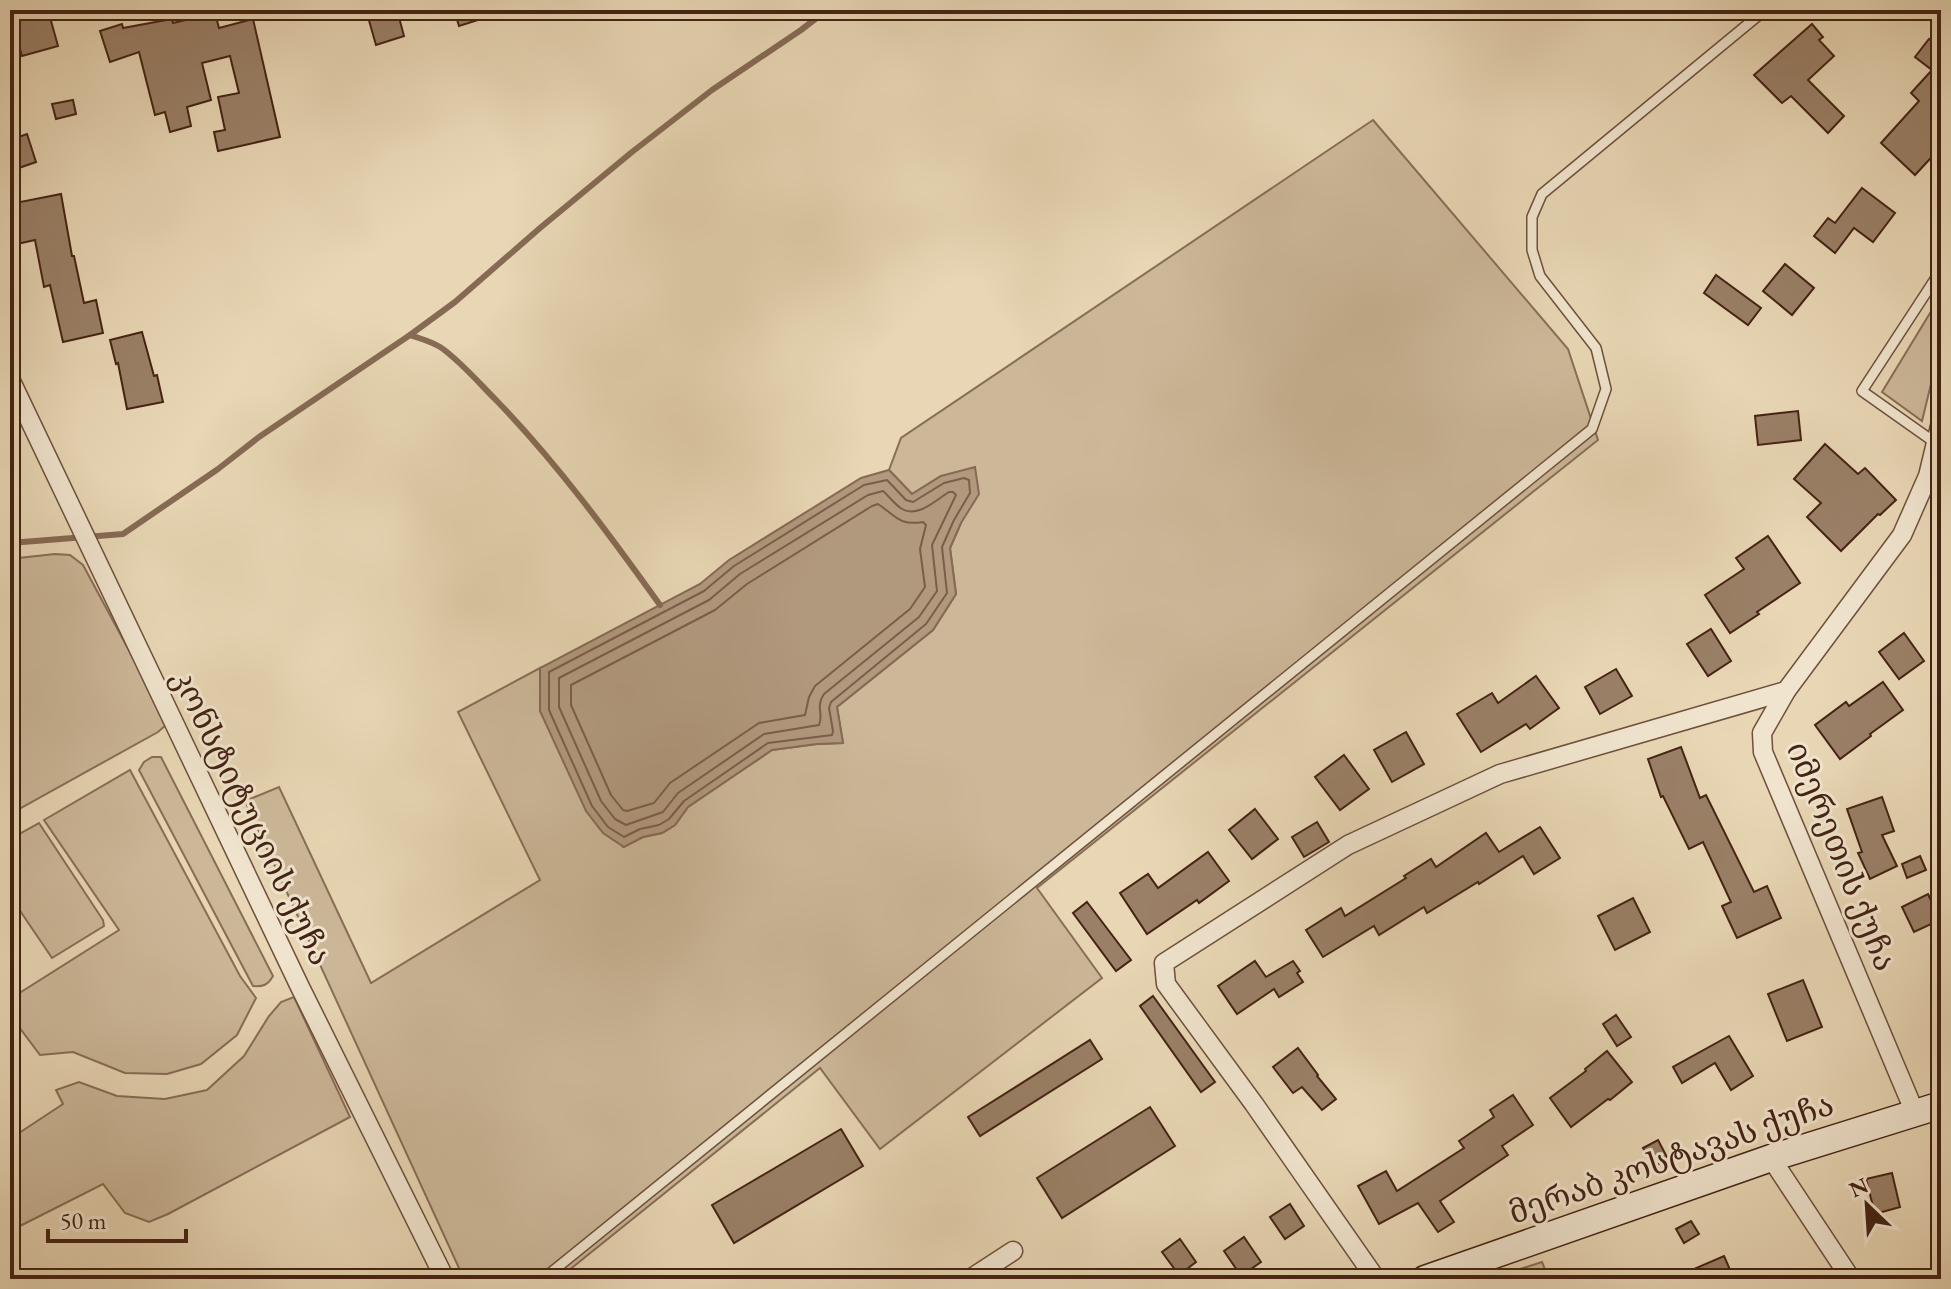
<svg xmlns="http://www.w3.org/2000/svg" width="1951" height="1289" font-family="'EB Garamond','Noto Serif Georgian',serif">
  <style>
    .green { fill: #ccb899; stroke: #886e56; stroke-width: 2 }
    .water { fill: #b1997e; stroke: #866a54; stroke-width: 2 }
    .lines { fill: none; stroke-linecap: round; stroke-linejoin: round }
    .shore { stroke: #7b5e49; stroke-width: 2 }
    .stream { stroke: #866a54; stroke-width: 6 }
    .building { fill: #9a8067; stroke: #452314; stroke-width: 2 }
    .lane-casing { stroke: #6e503c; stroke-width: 12 }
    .street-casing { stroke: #6e503c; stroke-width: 21 }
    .secondary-casing { stroke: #452314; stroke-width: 29 }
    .lane { stroke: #f0e4ce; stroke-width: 9 }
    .street { stroke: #f0e4ce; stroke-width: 18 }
    .secondary { stroke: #f0e4ce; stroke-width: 26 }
    .labels { text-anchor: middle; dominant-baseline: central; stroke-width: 6; stroke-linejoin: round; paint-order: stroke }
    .street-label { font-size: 32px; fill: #452314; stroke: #f0e4ce }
  </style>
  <rect width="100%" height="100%" fill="#e8d6b4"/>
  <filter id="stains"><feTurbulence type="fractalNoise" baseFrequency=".0025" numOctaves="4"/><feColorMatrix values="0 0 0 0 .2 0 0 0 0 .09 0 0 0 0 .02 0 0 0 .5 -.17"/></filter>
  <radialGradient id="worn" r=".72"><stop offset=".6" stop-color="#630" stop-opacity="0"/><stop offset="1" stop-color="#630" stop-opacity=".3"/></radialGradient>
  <!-- green -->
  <g class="green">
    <path d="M1373 120 1568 349 1598 440 1037 888 1102 978 880 1149 820 1068 558 1279H464L245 801 279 787 371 983 540 880 458 712 540 668V711L623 847 643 837 662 833 675 825 688 807 772 750 817 744 843 743 837 707 933 630 956 594 950 548 961 523 941 476 912 494 889 470 901 438Z"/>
    <path d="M1941 295V343L1922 421 1882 392Z"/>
    <path d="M55 554 70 555 83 565 161 710 166 725 158 732 10 814V559Z"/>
    <path d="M152 757H161L273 976C268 985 263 987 253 986L139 770 144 762Z"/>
    <path d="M130 770 240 976 256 998 237 1035 201 1064 167 1074 125 1073 73 1052 40 1055 10 1015V999L119 930 44 820Z"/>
    <path d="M39 823 103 920 104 926 52 958 10 896V839Z"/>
    <path d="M294 997 350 1117 168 1214 149 1222 125 1213 103 1184 10 1231V1139L63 1104 56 1090 79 1082 117 1096 165 1099 207 1090 244 1056 269 1016 281 1002Z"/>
    <path d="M1542 1262 1549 1279H1489Z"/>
  </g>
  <!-- water -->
  <path class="water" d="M975 467 979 494 961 523 950 548 956 594 933 630 837 707 843 743 817 744 772 750 688 807 675 825 662 833 643 837 624 847 603 833 586 811 540 711V668L700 584 729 560 861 478 889 470 912 494 941 476Z"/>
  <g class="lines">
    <!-- shore -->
    <g class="shore">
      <path d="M964 478 969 480 970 493 954 520 942 547 947 593 926 624 831 702 829 708 833 731 832 735 768 743 684 801 669 819 659 825 640 829 624 837 608 827 592 806 549 710V672L704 591 734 566 864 485 887 480 906 500 913 502 944 483Z"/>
      <path d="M883 491C889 496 895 505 902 509 918 518 936 500 949 492H953L956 495 932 545 937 591 919 617 824 694C815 707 824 714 819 725L764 734 678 793 663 812 626 825 615 819 601 801 559 707V678L709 600 740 574 868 495Z"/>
      <path d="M878 504C896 516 899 526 923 522L926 525 920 549 925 587 910 609 815 686 809 697 805 715 759 723 670 783 654 803 627 811 623 810 611 795 571 705V685L715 610 747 584 872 506Z"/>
    </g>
    <!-- stream -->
    <g class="stream">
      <path d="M410 335 455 302 540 228 632 152 712 90 801 30 827 10"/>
      <path d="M10 543 123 534 218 469 259 437 410 335C421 339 434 342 443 349 463 364 479 383 496 400 557 463 609 534 660 605"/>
    </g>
  </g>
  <!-- building -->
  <g class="building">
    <path d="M19 10H48L58 46 22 56 10 13Z"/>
    <path d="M366 10H397L404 36 376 45Z"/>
    <path d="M454 10H500V13L459 26Z"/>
    <path d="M215 13 219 28 253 19 280 137 218 151 214 132 225 130 218 97 239 93 230 56 202 63 211 100 187 107 191 126 170 132 165 112 155 115 139 52 110 62 100 31 122 24 123 28 172 19 173 23Z"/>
    <path d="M1812 24 1823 37 1819 40 1834 56 1808 80 1844 116 1828 133 1791 96 1782 103 1754 75Z"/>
    <path d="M1929 39 1941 48V58L1932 70 1915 57Z"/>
    <path d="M1932 70 1941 78V147L1915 175 1881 143 1919 101 1911 93Z"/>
    <path d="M73 100 76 114 56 119 52 104Z"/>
    <path d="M27 134 36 162 10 171V140Z"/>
    <path d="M1862 188 1895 213 1873 242 1854 228 1835 253 1814 236 1828 218 1835 223Z"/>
    <path d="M61 194 72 256H74L84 303 96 300 103 333 63 342 50 285 44 287 35 240 17 244 10 206V204Z"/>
    <path d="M1785 264 1814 288 1792 315 1763 291Z"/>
    <path d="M1716 275 1761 308 1748 325 1704 293Z"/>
    <path d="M142 332 154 376 157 375 163 402 127 409 118 363 116 364 110 340Z"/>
    <path d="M1798 411 1801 440 1758 445 1755 416Z"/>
    <path d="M1825 444 1858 474 1865 468 1896 500 1880 515 1878 514 1841 551 1807 517 1821 503 1794 479Z"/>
    <path d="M1768 536 1800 583 1757 612 1759 614 1730 633 1705 595 1744 569 1736 558Z"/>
    <path d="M1711 629 1731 661 1708 676 1687 644Z"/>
    <path d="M1904 633 1924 661 1899 679 1879 652Z"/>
    <path d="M1616 669 1632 696 1600 714 1585 687Z"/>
    <path d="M1536 676 1559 708 1530 729 1526 724 1481 752 1457 714 1492 693 1498 703Z"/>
    <path d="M1883 682 1903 710 1870 734 1871 736 1840 759 1815 725 1846 702 1849 706Z"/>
    <path d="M1406 732 1424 764 1392 782 1374 750Z"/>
    <path d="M1681 747 1700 798 1706 795 1754 892 1767 886 1781 918 1737 938 1722 906 1731 902 1703 842 1689 849 1663 796 1661 797 1648 759Z"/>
    <path d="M1344 755 1369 789 1340 810 1315 777Z"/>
    <path d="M1882 797 1894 831 1882 835 1897 866 1870 879 1858 853 1862 852 1847 809Z"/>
    <path d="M1255 809 1278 839 1252 859 1229 830Z"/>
    <path d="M1317 822 1329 842 1304 857 1292 837Z"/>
    <path d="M1540 827 1560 858 1534 874 1523 856 1479 884 1478 882 1427 913 1424 907 1379 935 1374 926 1323 957 1306 930 1341 908 1345 916 1406 878 1404 876 1431 859 1436 867 1486 833 1499 852Z"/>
    <path d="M1208 852 1229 881 1199 903 1197 900 1147 934 1120 893 1148 874 1158 888Z"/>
    <path d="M1920 856 1926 870 1907 878 1902 864Z"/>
    <path d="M1928 894 1940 920 1914 932 1902 907Z"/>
    <path d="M1633 898 1650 932 1615 950 1598 916Z"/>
    <path d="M1087 902 1131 960 1116 971 1073 913Z"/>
    <path d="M1255 961 1266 977 1293 961 1300 971 1297 973 1303 982 1279 997 1274 989 1237 1014 1218 986Z"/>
    <path d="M1803 980 1822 1027 1787 1041 1768 994Z"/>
    <path d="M1153 996 1215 1082 1201 1092 1140 1006Z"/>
    <path d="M1616 1015 1631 1037 1617 1046 1603 1024Z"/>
    <path d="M1729 1036 1753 1076 1731 1090 1715 1063 1682 1083 1673 1067Z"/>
    <path d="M1090 1040 1102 1059 980 1136 968 1117Z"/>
    <path d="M1298 1048 1318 1075 1317 1076 1336 1099 1322 1110 1302 1087 1293 1093 1273 1067Z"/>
    <path d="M1607 1051 1632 1082 1610 1100 1608 1099 1571 1127 1550 1098 1586 1071 1585 1069Z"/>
    <path d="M1513 1095 1533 1125 1502 1146 1508 1155 1440 1201 1454 1222 1438 1232 1418 1203 1379 1224 1358 1186 1386 1171 1397 1191 1464 1148 1459 1141 1494 1117 1490 1110Z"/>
    <path d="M1150 1107 1175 1146 1062 1218 1037 1178Z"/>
    <path d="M841 1129 863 1166 734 1243 712 1205Z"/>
    <path d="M1658 1140 1668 1159 1653 1167 1643 1148Z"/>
    <path d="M1892 1173 1900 1207 1875 1214 1866 1179Z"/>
    <path d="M1290 1204 1304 1226 1285 1239 1270 1217Z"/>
    <path d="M1691 1221 1699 1234 1684 1243 1676 1229Z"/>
    <path d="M1244 1237 1261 1262 1241 1276 1224 1251Z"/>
    <path d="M1180 1239 1196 1262 1179 1275 1162 1252Z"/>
    <path d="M1724 1256 1734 1279H1671Z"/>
  </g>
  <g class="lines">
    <!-- lane casing -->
    <g class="lane-casing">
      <g id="lane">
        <path d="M1937 444 1862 391 1941 270"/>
        <path d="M543 1279 1592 429 1606 389 1596 348 1540 276 1532 250V217L1542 194 1765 10"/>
      </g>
    </g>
    <!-- street casing -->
    <g class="street-casing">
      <g id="street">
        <path d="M10 379 300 987 445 1279"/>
        <path d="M1915 1113 1763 752 1762 733 1786 691 1902 535 1928 476 1941 422"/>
        <path d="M1771 1158 1851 1279"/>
        <path d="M970 1279 1013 1251"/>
        <path d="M1376 1279 1254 1104 1166 984 1164 963 1348 845 1500 774 1786 691"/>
      </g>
    </g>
    <!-- secondary casing -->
    <g class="secondary-casing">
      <path id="secondary" d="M1425 1279 1771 1158 1941 1105"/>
    </g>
    <!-- lane -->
    <use href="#lane" class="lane"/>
    <!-- street -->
    <use href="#street" class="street"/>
    <!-- secondary -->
    <use href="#secondary" class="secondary"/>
  </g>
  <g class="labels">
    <!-- street labels -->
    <g class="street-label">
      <text transform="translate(252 817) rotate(64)">კონსტიტუციის ქუჩა</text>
      <text transform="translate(1842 856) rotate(68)">იმერეთის ქუჩა</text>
      <text transform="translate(1671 1158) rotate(-19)">მერაბ კოსტავას ქუჩა</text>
    </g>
  </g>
  <!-- margin -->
  <rect width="1951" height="1289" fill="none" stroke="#e8d6b4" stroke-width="40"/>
  <rect x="12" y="12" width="1927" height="1265" fill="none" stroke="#452314" stroke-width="4"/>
  <rect x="20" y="20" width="1911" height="1249" fill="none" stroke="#452314" stroke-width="2"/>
  <!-- north arrow -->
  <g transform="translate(1867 1205) rotate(335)" stroke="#f0e4ce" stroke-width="6" paint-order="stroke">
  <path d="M0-6L14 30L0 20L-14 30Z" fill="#452314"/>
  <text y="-12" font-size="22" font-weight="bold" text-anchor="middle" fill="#452314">N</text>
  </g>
  <!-- scale -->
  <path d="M48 1229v12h138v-12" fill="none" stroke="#452314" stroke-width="4"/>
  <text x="60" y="1229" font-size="24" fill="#452314" stroke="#f0e4ce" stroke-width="6" paint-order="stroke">50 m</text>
  <rect width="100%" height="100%" filter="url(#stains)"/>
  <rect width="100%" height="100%" fill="url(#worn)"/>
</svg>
